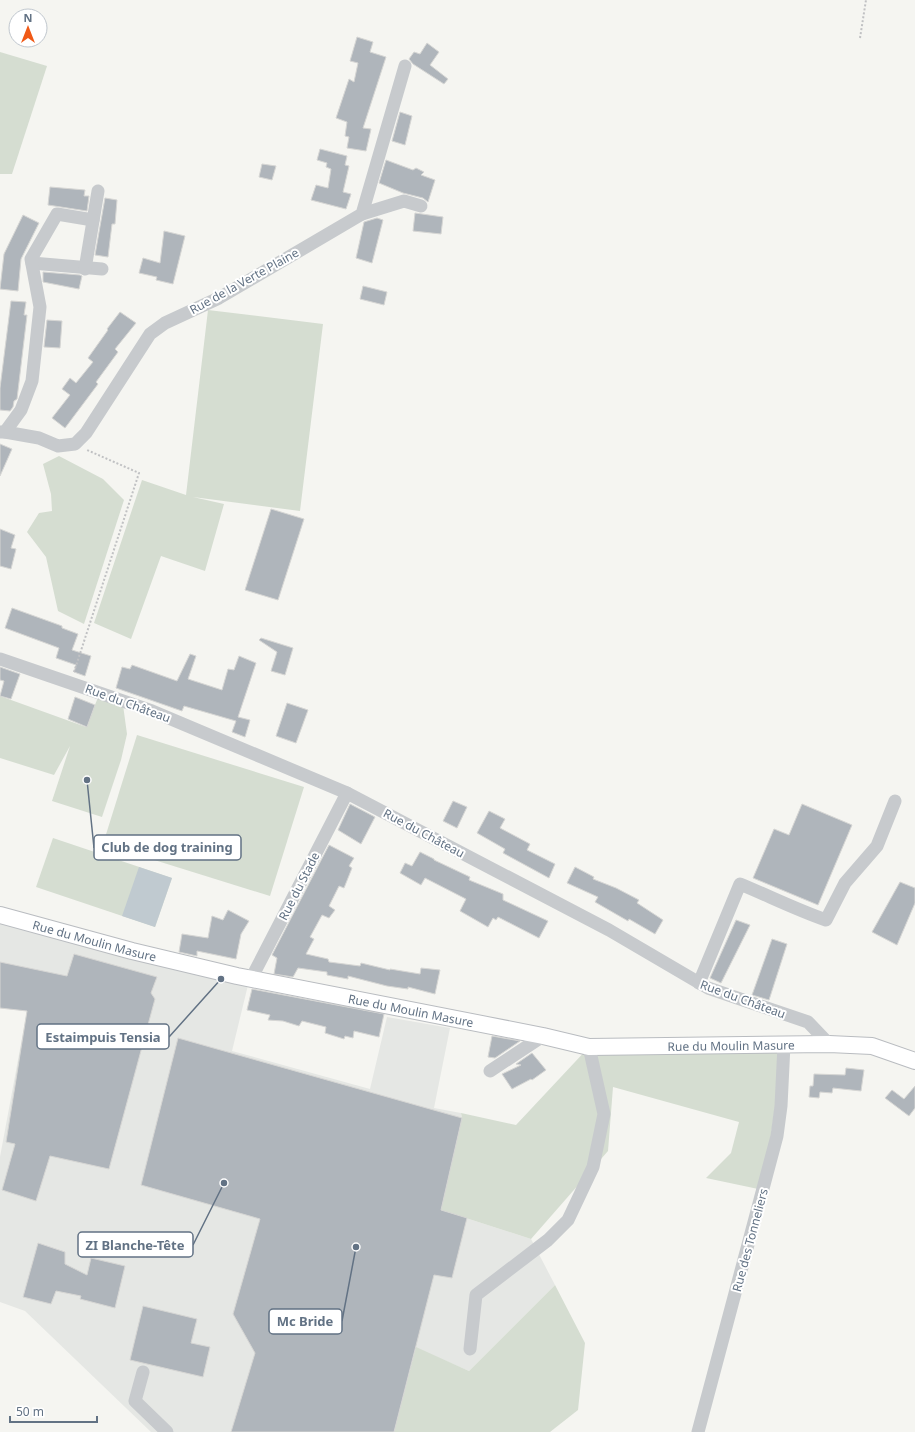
<svg xmlns="http://www.w3.org/2000/svg" width="915" height="1432" font-family="'Noto Sans',sans-serif">
  <style>
    .built { fill: #e5e7e4 }
    .green { fill: #d5ddd1 }
    .water { fill: #c0cad0 }
    .building { fill: #afb5bb; stroke: #d6d6d4 }
    .lines { fill: none; stroke-linecap: round; stroke-linejoin: round }
    .major-casing { stroke: #b9bcc0; stroke-width: 18 }
    .path { stroke: #c0c1c3; stroke-width: 2; stroke-dasharray: 2 2; stroke-linecap: butt }
    .minor { stroke: #c7cacd; stroke-width: 13 }
    .major { stroke: #fff; stroke-width: 16 }
    .labels { text-anchor: middle; dominant-baseline: central; stroke-width: 4; stroke-linejoin: round; paint-order: stroke }
    .street-label { font-size: 12px; fill: #627284; stroke: #fff }
    .leader { fill: none; stroke: #627284; stroke-width: 1.5 }
    .callout-dot { fill: #627284; stroke: #fff; stroke-width: 1.5 }
    .callout { fill: #fff; stroke: #627284; stroke-width: 1.5 }
    .callout-label { font-size: 13px; text-anchor: middle; font-weight: bold; fill: #627284 }
  </style>
  <rect width="100%" height="100%" fill="#f5f5f1"/>
  <!-- built -->
  <path class="built" d="M0 919 248 985 232 1051 370 1089 387 1017 450 1028 434 1108 461 1113 462 1118 441 1210 531 1239 555 1285 469 1371 416 1348 394 1432H151L25 1311 0 1302V1157L27 1011 0 1008Z"/>
  <!-- green -->
  <g class="green">
    <path d="M0 52 47 66 12 174H0Z"/>
    <path d="M208 310 323 324 300 511 193 497 224 504 205 571 161 556 131 639 94 623 142 480 186 495Z"/>
    <path d="M59 456 103 479 124 500 84 624 58 611 46 557 27 532 39 513 52 511 51 494 43 464Z"/>
    <path d="M99 695 123 705 127 734 121 760 102 817 52 801 70 746 54 775 0 758V696L86 727Z"/>
    <path d="M137 735 304 787 270 896 103 844Z"/>
    <path d="M53 838 172 878 155 927 36 887Z"/>
    <path d="M784 1045 763 1190 706 1178 731 1153 739 1122 613 1087 608 1151 531 1239 441 1210 462 1118 461 1113 516 1125 589 1047Z"/>
    <path d="M555 1285 585 1343 578 1410 550 1432H394L416 1347 469 1371Z"/>
  </g>
  <!-- water -->
  <path class="water" d="M139 867 172 878 155 927 122 916Z"/>
  <!-- building -->
  <g class="building">
    <path d="M357 37 373 42 370 52 386 57 363 128 371 129 366 151 347 148 349 137 345 136 347 122 336 118 349 79 354 82 358 63 350 61Z"/>
    <path d="M427 43 439 52 430 65 448 79 444 84 413 64 409 59 414 52 420 54Z"/>
    <path d="M400 112 412 116 405 145 392 141Z"/>
    <path d="M320 149 347 156 345 165 349 166 343 192 351 194 346 209 311 200 316 185 328 188 331 169 326 167 327 163 317 160Z"/>
    <path d="M386 160 413 170 416 168 424 172 421 175 435 180 428 202 423 198 403 193 379 183Z"/>
    <path d="M262 164 276 166 272 180 259 177Z"/>
    <path d="M50 187 85 190 84 196H89L87 211 48 205Z"/>
    <path d="M105 198 117 200 115 224H112L108 257 95 255Z"/>
    <path d="M415 213 443 217 441 234 413 231Z"/>
    <path d="M23 215 39 223 21 259 18 291 0 289 4 254Z"/>
    <path d="M377 218 383 220 372 263 356 258 364 222Z"/>
    <path d="M164 231 185 236 173 284 156 280 157 277 139 273 143 258 160 263Z"/>
    <path d="M43 272 80 275 82 276 79 289 43 282Z"/>
    <path d="M363 286 387 292 384 305 360 299Z"/>
    <path d="M11 301 26 302 24 315H27L17 399 14 401 13 407 10 411 0 410V388Z"/>
    <path d="M120 312 136 323 115 349 118 352 96 382 98 384 65 428 52 418 70 395 62 389 70 378 76 383 93 362 88 358 108 330 107 329Z"/>
    <path d="M47 320 62 321 60 348 44 347Z"/>
    <path d="M0 444 12 449 0 476Z"/>
    <path d="M271 509 304 519 278 600 245 590Z"/>
    <path d="M0 529 15 535 11 548 16 549 11 569 0 566Z"/>
    <path d="M12 608 62 626V628L78 634 72 650 91 656 85 676 74 672 76 665 56 658 59 648 5 628Z"/>
    <path d="M261 638 293 648 285 675 271 671 277 652 259 640Z"/>
    <path d="M190 654 196 656 188 679 222 690 228 669 234 670 239 656 256 663 238 717 250 720 245 737 232 732 236 721 184 706 182 711 116 688 122 667 130 669 132 665 177 681Z"/>
    <path d="M0 667 20 674 11 699 0 696 4 681 0 680Z"/>
    <path d="M75 697 95 705 87 727 68 719Z"/>
    <path d="M287 703 308 710 296 743 276 736Z"/>
    <path d="M453 801 467 807 457 828 443 821Z"/>
    <path d="M350 804 375 817 361 844 338 830Z"/>
    <path d="M802 804 852 825 818 905 753 878 774 829 789 835Z"/>
    <path d="M489 811 505 819 500 828 530 844 527 850 555 864 549 878 503 853 505 849 477 833Z"/>
    <path d="M329 845 354 858 349 866 352 868 344 888 339 886 329 906 335 910 329 918 322 915 310 937 314 939 306 954 328 959 329 962 360 966 361 963 390 970V969L420 974 421 968 440 970 435 994 408 987V989L387 986 348 976V979L327 975V972L298 968 293 977 274 974 277 958 272 955Z"/>
    <path d="M420 852 434 859V860L470 877 469 880 503 894V900L548 921 539 938 498 917 496 920 493 918 488 927 460 911 466 899 425 878 421 885 400 873 405 863 412 866Z"/>
    <path d="M575 867 594 877 593 879 616 888 639 900 637 903 663 920 655 934 629 919 628 921 595 902 598 897 567 883Z"/>
    <path d="M900 882 915 888V903L897 945 872 932Z"/>
    <path d="M228 910 249 921 241 934 236 959 197 951V956L179 952 182 934 208 938 212 916 223 920Z"/>
    <path d="M736 920 750 925 721 983 710 978Z"/>
    <path d="M772 939 787 944 769 1000 752 995Z"/>
    <path d="M74 954 157 977 151 993 155 999 109 1169 50 1156 36 1201 2 1190 15 1144 6 1142 27 1011 0 1008V962L67 976Z"/>
    <path d="M252 989 384 1014 379 1037 354 1031 353 1038 345 1036 344 1039 325 1033 326 1027 302 1021 299 1026 283 1021 268 1020 270 1015 247 1010Z"/>
    <path d="M492 1036 520 1041 495 1058 488 1057Z"/>
    <path d="M178 1038 462 1118 441 1210 467 1218 452 1278 434 1275 394 1432H231L255 1353 233 1314 260 1219 141 1185Z"/>
    <path d="M532 1053 546 1070 532 1080 531 1079 512 1089 502 1074 521 1065 516 1064Z"/>
    <path d="M846 1068 864 1070 861 1091 833 1088 832 1093 820 1092 819 1098 809 1097 810 1086H813L814 1074 845 1075Z"/>
    <path d="M915 1086V1108L909 1116 885 1098 892 1090 904 1099Z"/>
    <path d="M38 1243 65 1252V1264L87 1275 91 1258 125 1266 115 1308 80 1299 81 1296 56 1291 51 1304 23 1297Z"/>
    <path d="M143 1306 197 1319 191 1343 210 1347 203 1377 130 1360Z"/>
  </g>
  <g class="lines">
    <!-- major casing -->
    <g class="major-casing">
      <g id="major">
        <path id="s1" d="M0 915 132 951 237 976 543 1036 589 1047 829 1044 872 1046 915 1061"/>
      </g>
    </g>
    <!-- path -->
    <g class="path">
      <path d="M860 38 866 0"/>
      <path d="M74 672 139 473 87 450"/>
    </g>
    <!-- minor -->
    <g class="minor">
      <path d="M362 214 404 201 421 206"/>
      <path d="M32 263 102 269"/>
      <path d="M85 269 98 191"/>
      <path d="M0 432H5L39 438 58 446 75 444 86 433 150 334 165 323 219 298 362 214 405 66"/>
      <path d="M5 432 21 410 32 381 40 307 31 259 57 214 93 220"/>
      <path d="M0 659 152 711 347 793 609 930 708 988 808 1022 829 1044"/>
      <path d="M251 979 347 793"/>
      <path d="M699 983 740 884C769 896 797 910 826 920L845 883 877 846 895 801"/>
      <path d="M490 1071 543 1036"/>
      <path d="M470 1349 476 1295 548 1240 568 1220 593 1167 604 1114 589 1047"/>
      <path d="M143 1372 135 1401 167 1432"/>
      <path d="M698 1432 777 1136 781 1106 784 1045"/>
    </g>
    <!-- major -->
    <use href="#major" class="major"/>
  </g>
  <g class="labels">
    <!-- street labels -->
    <g class="street-label">
      <text transform="translate(244 281) rotate(-29)">Rue de la Verte Plaine</text>
      <text transform="translate(128 703) rotate(20)">Rue du Château</text>
      <text transform="translate(424 833) rotate(28)">Rue du Château</text>
      <text transform="translate(299 886) rotate(-63)">Rue du Stade</text>
      <text stroke="none"><textPath href="#s1" startOffset="98">Rue du Moulin Masure</textPath></text>
      <text transform="translate(743 999) rotate(20)">Rue du Château</text>
      <text stroke="none"><textPath href="#s1" startOffset="422">Rue du Moulin Masure</textPath></text>
      <text stroke="none"><textPath href="#s1" startOffset="746">Rue du Moulin Masure</textPath></text>
      <text transform="translate(750 1240) rotate(-75)">Rue des Tonneliers</text>
    </g>
  </g>
  <!-- callouts -->
  <path class="leader" d="M87 780L94 848M221 979L169 1037M224 1183L193 1245M356 1247L342 1321"/>
  <g class="callout-dot">
    <circle cx="87" cy="780" r="4"/>
    <circle cx="221" cy="979" r="4"/>
    <circle cx="224" cy="1183" r="4"/>
    <circle cx="356" cy="1247" r="4"/>
  </g>
  <g class="callout">
    <rect x="94" y="835" width="147" height="25" rx="4"/>
    <rect x="37" y="1024" width="132" height="25" rx="4"/>
    <rect x="78" y="1232" width="115" height="25" rx="4"/>
    <rect x="269" y="1309" width="73" height="25" rx="4"/>
  </g>
  <g class="callout-label">
    <text x="167" y="852">Club de dog training</text>
    <text x="103" y="1042">Estaimpuis Tensia</text>
    <text x="135" y="1250">ZI Blanche-Tête</text>
    <text x="305" y="1326">Mc Bride</text>
  </g>
  <!-- north arrow -->
  <g transform="translate(28 28)"><circle r="19" fill="#ffffff" stroke="#c0c7ce"/>
  <path d="M0-3L7 15L0 10L-7 15Z" fill="#f05916"/>
  <text y="-6" font-size="11" font-weight="bold" text-anchor="middle" fill="#627284">N</text>
  </g>
  <!-- scale -->
  <path d="M10 1416v6h87v-6" fill="none" stroke="#627284" stroke-width="2"/>
  <text x="16" y="1416" font-size="12" fill="#627284" stroke="#ffffff" stroke-width="3" paint-order="stroke">50 m</text>
</svg>
